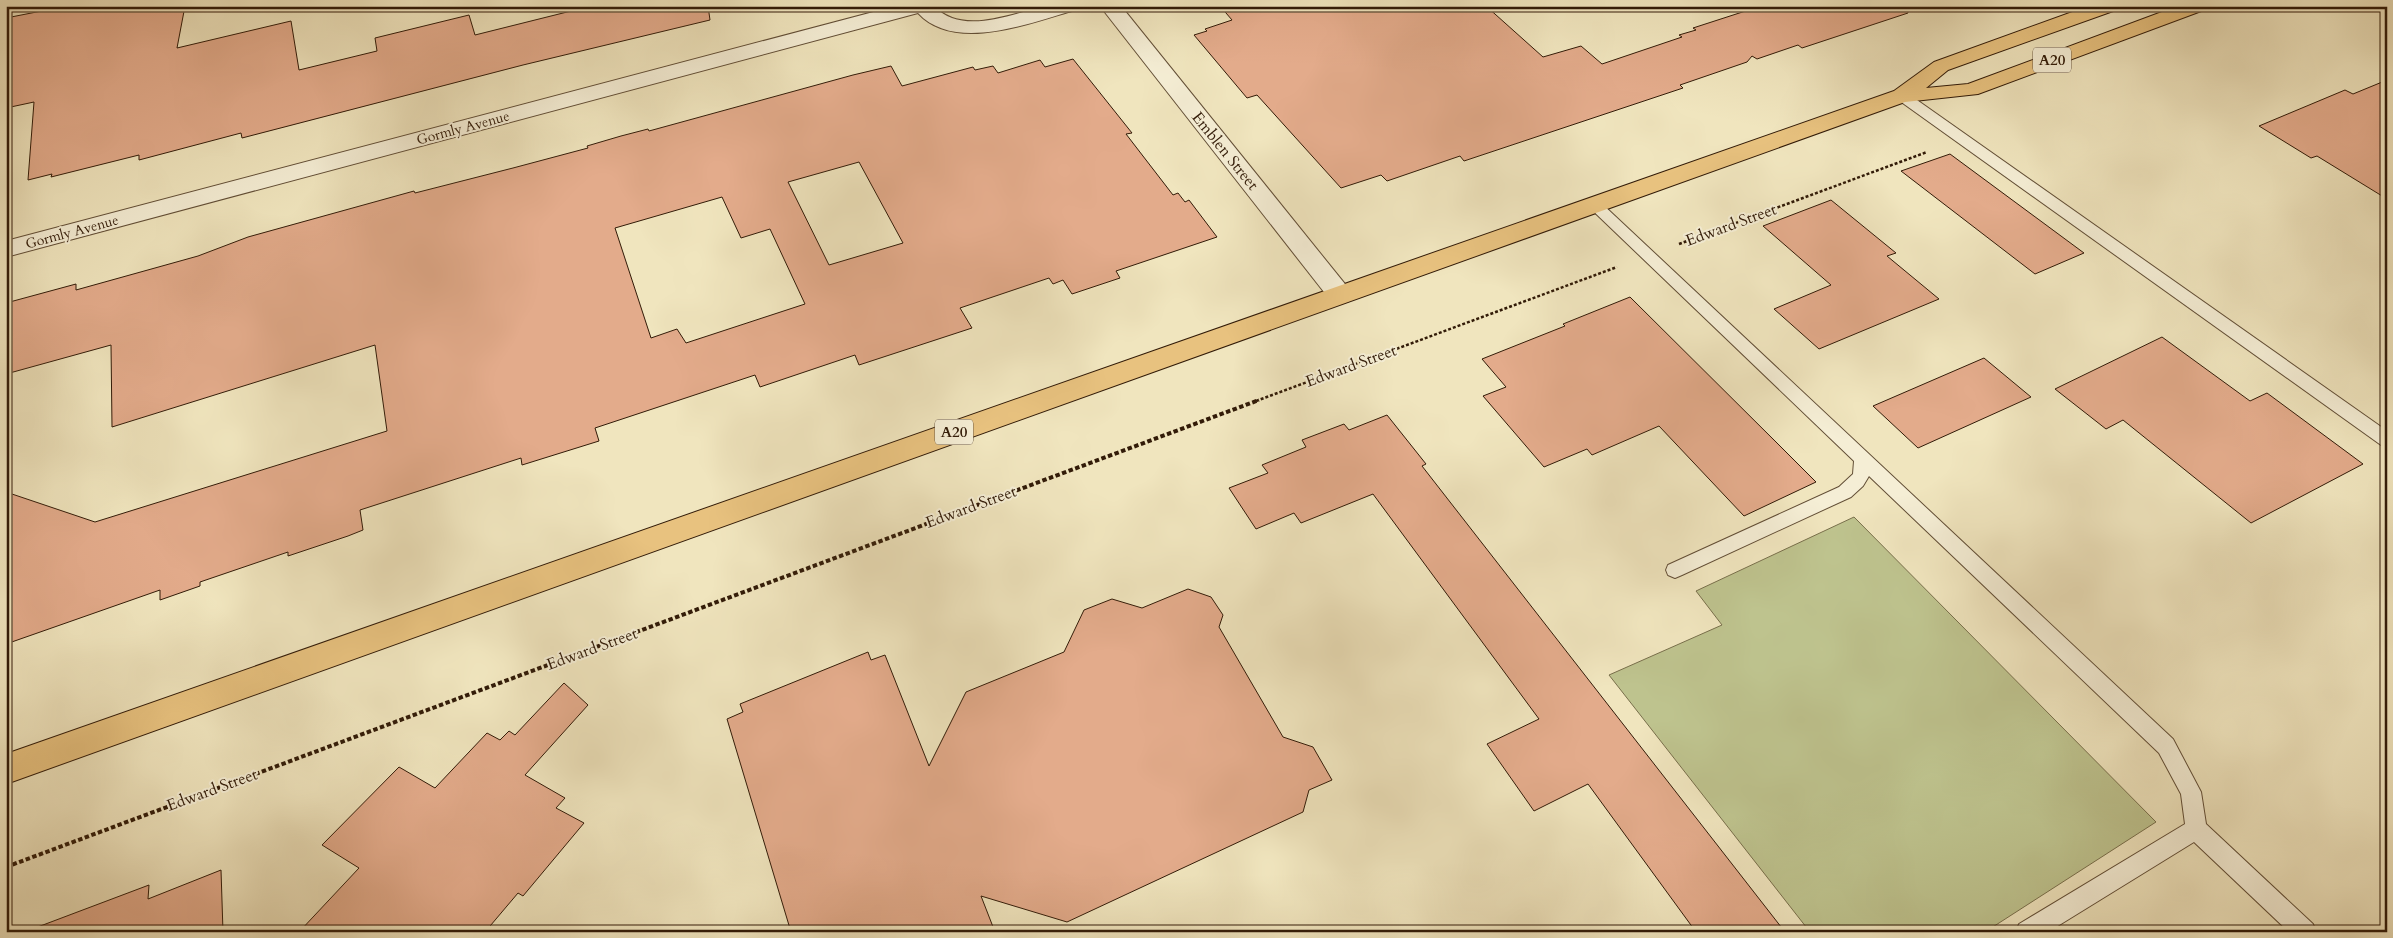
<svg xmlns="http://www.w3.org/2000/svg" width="2393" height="938" font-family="Cardo,serif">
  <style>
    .green { fill: #bec38e; stroke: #786f4b }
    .building { fill: #e3ab8b; stroke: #321b08; fill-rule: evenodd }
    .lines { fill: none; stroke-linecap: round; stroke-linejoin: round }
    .service-casing { stroke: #624e36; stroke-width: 2 }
    .minor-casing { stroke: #624e36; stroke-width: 2 }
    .trunk-casing { stroke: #321b08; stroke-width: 2 }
    .path-far1 { stroke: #321b08; stroke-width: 2.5; stroke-dasharray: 3 2; stroke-linecap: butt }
    .path { stroke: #321b08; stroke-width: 4; stroke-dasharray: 4.5 2.5; stroke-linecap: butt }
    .service { fill: #f5eed5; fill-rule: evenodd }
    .minor { fill: #f5eed5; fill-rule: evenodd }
    .trunk { fill: #e8c27f; fill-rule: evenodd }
    .labels { text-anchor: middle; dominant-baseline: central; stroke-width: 4; stroke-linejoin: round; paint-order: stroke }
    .far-street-label { font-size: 14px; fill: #321b08; stroke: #f5eed5 }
    .shield { fill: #f5eed5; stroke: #6c5a46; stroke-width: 1 }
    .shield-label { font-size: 15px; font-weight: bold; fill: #321b08 }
    .street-label { font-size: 16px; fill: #321b08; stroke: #f5eed5 }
  </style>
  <rect width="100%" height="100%" fill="#f0e5be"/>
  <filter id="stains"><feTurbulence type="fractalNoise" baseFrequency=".004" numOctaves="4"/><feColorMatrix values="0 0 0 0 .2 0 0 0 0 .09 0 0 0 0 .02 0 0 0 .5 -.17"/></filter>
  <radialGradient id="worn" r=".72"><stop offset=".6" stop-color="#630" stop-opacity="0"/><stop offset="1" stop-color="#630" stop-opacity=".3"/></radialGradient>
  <!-- green -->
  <path class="green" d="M1854 517 2156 822 1985 932H1810L1609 675 1722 625 1696 591Z"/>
  <!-- building -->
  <g class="building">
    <path d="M67 6H185L177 48 291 21 299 70 377 51 375 38 469 15 475 35 591 6H708L710 20 523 65 242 138 241 133 139 160V155L51 177 52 174 28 180 34 102 6 108V18Z"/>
    <path d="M1220 6H1486L1543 57 1581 46 1602 64 1682 37 1679 35 1696 30 1693 28 1761 6H1907L1908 13 1802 48 1798 45 1757 59 1752 56 1747 62 1680 85 1683 88 1464 161 1460 156 1387 181 1381 175 1341 188 1257 95 1247 98 1194 35 1207 31 1205 29 1232 20Z"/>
    <path d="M1073 59 1132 133 1126 134 1173 195 1178 193 1185 202 1189 200 1217 237 1116 271 1120 278 1072 294 1063 280 1053 284 1049 278 960 308 972 328 859 365 855 355 760 387 755 375 595 428 599 441 522 465 521 458 360 510 363 530 348 536 288 556V552L200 582V586L160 600V590L6 644V492L95 522 387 431 375 345 112 427 111 345 6 374V303L76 284V290L198 256 248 237 414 191 415 193 513 168 588 148 587 146 621 136 648 129 649 131 853 75 891 66 902 86 973 67 975 70 993 66 998 73 1040 60 1045 67ZM859 162 903 243 829 265 788 182ZM722 197 741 238 770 229 805 304 686 343 677 329 651 338 615 228Z"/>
    <path d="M2387 80V199L2317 156 2311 158 2259 126 2345 90 2353 94Z"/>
    <path d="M1950 154 2084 253 2035 274 1901 171Z"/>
    <path d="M1831 200 1896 253 1887 256 1939 299 1819 349 1774 309 1831 285 1763 226Z"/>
    <path d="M1630 297 1776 442 1816 482 1744 516 1659 426 1592 455 1587 449 1544 467 1483 396 1506 387 1482 359 1565 326 1563 324Z"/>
    <path d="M2162 337 2250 401 2267 393 2363 464 2251 523 2123 420 2106 429 2055 389Z"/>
    <path d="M1984 358 2031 397 1918 448 1873 406Z"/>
    <path d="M1387 415 1426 464 1422 466 1785 932H1696L1588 784 1534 811 1487 744 1539 719 1373 494 1301 523 1294 513 1256 529 1229 488 1268 473 1262 465 1306 447 1302 440 1344 424 1349 430Z"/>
    <path d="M1188 589 1211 597 1223 615 1219 627 1283 737 1313 747 1332 780 1309 790 1303 812 1067 922 981 896 995 932H791L727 719 743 712 740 704 868 652 871 660 885 655 929 766 966 692 1064 652 1084 610 1112 599 1142 608Z"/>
    <path d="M564 683 588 705 525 775 565 798 556 808 584 823 523 896 518 893 485 932H299L359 868 322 845 399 767 435 788 487 733 500 740 509 731 515 735Z"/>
    <path d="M221 870 223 932H35V928L149 885 148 899Z"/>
  </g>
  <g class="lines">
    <!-- service casing -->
    <g class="service-casing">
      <g id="service">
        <path d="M1902 92 1907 93 2387 431V446L2381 445 1897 99 1895 96Z"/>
        <path d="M1595 200 1600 202 2173 739 2201 792 2206 824 2313 924 2316 932H2289L2194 842 2048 932H2016L2019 924 2185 824 2181 794 2159 753 1869 476 1863 486 1851 497 1682 575 1675 578 1668 575 1666 570 1668 565 1839 487 1853 474 1854 461 1590 208 1588 205Z"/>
      </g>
    </g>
    <!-- minor casing -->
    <g class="minor-casing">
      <g id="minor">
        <path d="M896 6H934C962 36 1010 14 1043 7 1054 4 1067 6 1078 6L1075 10C1030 23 955 53 918 13L6 257V241Z"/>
        <path d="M1100 6H1121L1349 289 1352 295 1349 301 1340 304 1331 301Z"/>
      </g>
    </g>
    <!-- trunk casing -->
    <g class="trunk-casing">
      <path id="trunk" d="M2089 6H2119L2116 10 1948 70 1926 88 1968 84 2178 6H2207L2204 10 1978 94 1905 102 6 784V754L1894 91 1934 62Z"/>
    </g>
    <!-- path-far1 -->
    <g class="path-far1">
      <path d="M1679 244 1927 152"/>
      <path d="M1256 401 1617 267"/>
    </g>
    <!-- path -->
    <path class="path" d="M6 867 1259 400"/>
    <!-- service -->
    <use href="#service" class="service"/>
    <!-- minor -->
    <use href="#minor" class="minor"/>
    <!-- trunk -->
    <use href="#trunk" class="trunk"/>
  </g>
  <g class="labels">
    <!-- far-street labels -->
    <g class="far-street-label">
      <text transform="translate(463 128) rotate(-15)">Gormly Avenue</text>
      <text transform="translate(72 232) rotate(-15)">Gormly Avenue</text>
    </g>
    <!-- shield labels -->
    <g class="shield">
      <rect x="2033" y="47.5" width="38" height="25" rx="4"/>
      <rect x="935" y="419.5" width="38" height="25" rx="4"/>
    </g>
    <g class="shield-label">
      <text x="2052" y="60">A20</text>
      <text x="954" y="432">A20</text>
    </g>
    <!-- street labels -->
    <g class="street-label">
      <text transform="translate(1225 151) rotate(51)">Emblen Street</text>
      <text transform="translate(1731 225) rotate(-20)">Edward Street</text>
      <text transform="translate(1351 366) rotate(-20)">Edward Street</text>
      <text transform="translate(971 507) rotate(-20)">Edward Street</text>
      <text transform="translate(592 649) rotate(-20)">Edward Street</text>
      <text transform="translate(212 790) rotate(-20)">Edward Street</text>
    </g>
  </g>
  <!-- margin -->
  <rect width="2393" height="938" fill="none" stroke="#f0e5be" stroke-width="25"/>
  <rect x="8" y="8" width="2378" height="923" fill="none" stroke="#321b08" stroke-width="2.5"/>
  <rect x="12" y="12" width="2368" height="913" fill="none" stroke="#321b08"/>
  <rect width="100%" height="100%" filter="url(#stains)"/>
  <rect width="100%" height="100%" fill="url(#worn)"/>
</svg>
